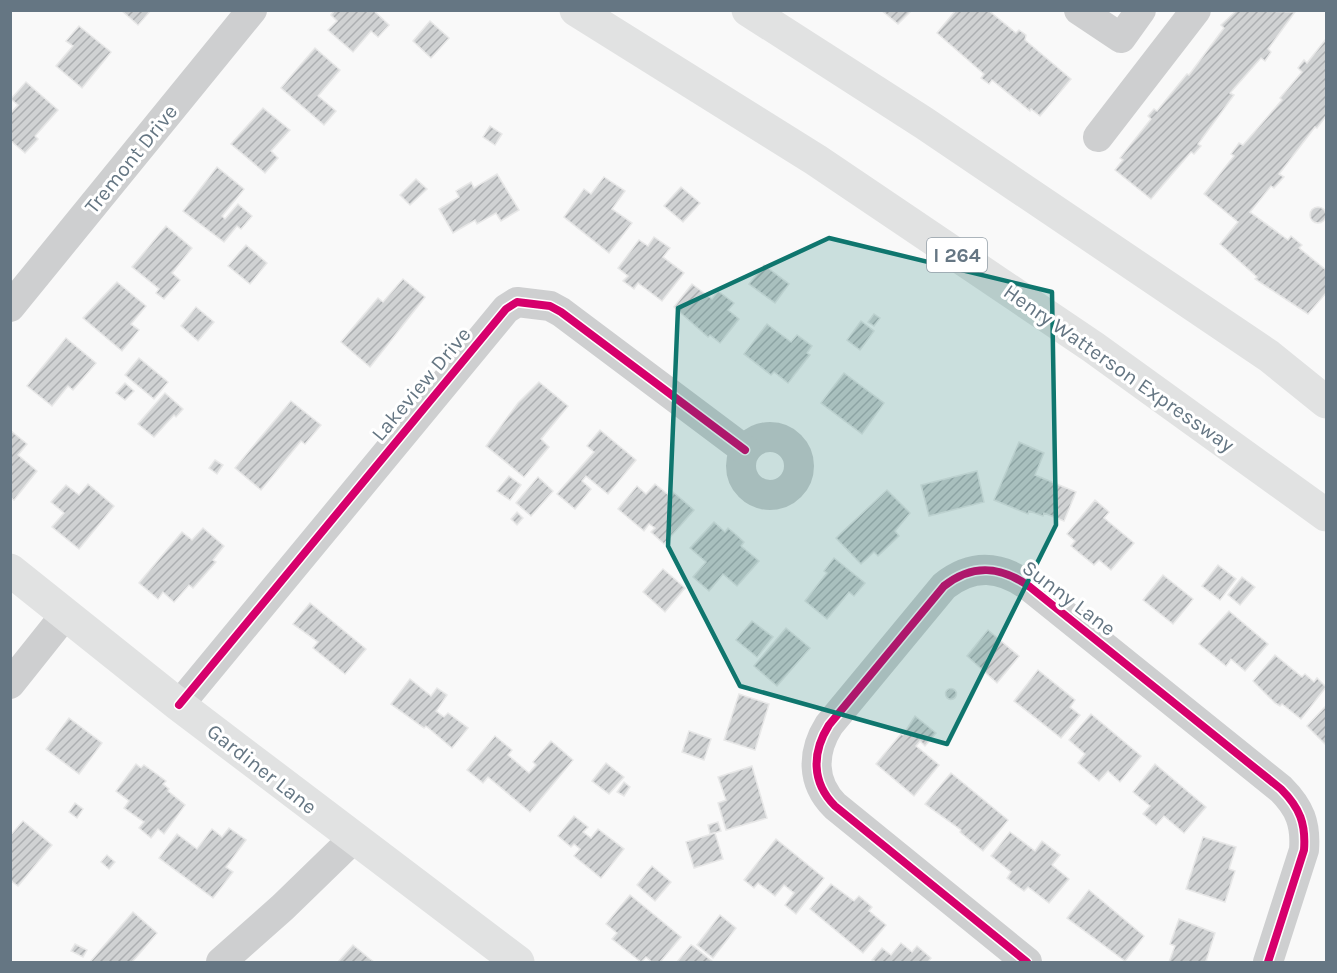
<svg xmlns="http://www.w3.org/2000/svg" width="1337" height="973" font-family="Karla,sans-serif">
  <style>
    .building { fill: url(#building-hatch); stroke: #e8e8e8; stroke-width: 1.5 }
    .lines { fill: none; stroke-linecap: round; stroke-linejoin: round }
    .minor { stroke: #cecfd0; stroke-width: 30 }
    .major { stroke: #e1e2e2; stroke-width: 33 }
    .highway { stroke: #e1e2e2; stroke-width: 33 }
    .cycleway-casing { stroke: #fff; stroke-width: 11 }
    .cycleway { stroke: #d6006c; stroke-width: 8 }
    .marked { fill: #0f766e; fill-opacity: 0.2; stroke: #0f766e; stroke-width: 4.5; stroke-linejoin: round }
    .labels { text-anchor: middle; dominant-baseline: central; stroke-width: 6; stroke-linejoin: round; paint-order: stroke }
    .shield { fill: #fff; stroke: #939fa8; stroke-width: 1.5 }
    .shield-label { font-size: 20px; font-weight: bold; fill: #657683 }
    .street-label { font-size: 21px; fill: #657683; stroke: #fff }
  </style>
  <defs>
    <pattern id="building-hatch" width="6" height="6" patternUnits="userSpaceOnUse" patternTransform="scale(1.5)"><rect width="6" height="6" fill="#d0d2d3"/><path d="M-1 1l2-2M0 6l6-6M5 7l2-2" fill="none" stroke="#acafb1"/></pattern>
  </defs>
  <rect width="100%" height="100%" fill="#f9f9f9"/>
  <!-- building -->
  <g class="building">
    <path d="M121 10H151L138 25Z"/>
    <path d="M335 10H373L389 25 378 37 371 31 353 52 328 30 337 21 331 15Z"/>
    <path d="M881 10H912L898 24Z"/>
    <path d="M956 10H988L1016 33 1019 30 1026 35 1025 40 1071 79 1040 116 1031 109 1030 111 992 80 989 84 981 78 984 74 937 33Z"/>
    <path d="M1237 10 1295 12 1268 49 1271 52 1265 61 1261 58 1230 93 1234 95 1198 144 1201 146 1194 154 1191 152 1151 199 1115 170 1123 160 1120 158 1151 119 1148 116 1154 109 1157 111 1187 74 1189 75 1224 28 1221 25Z"/>
    <path d="M430 21 449 38 431 58 413 41Z"/>
    <path d="M79 26 111 52 82 88 56 66 73 46 66 41Z"/>
    <path d="M1326 39V116L1317 128 1315 127 1279 174 1284 177 1274 188 1271 186 1250 212 1288 240 1291 236 1302 245 1299 248 1326 270V293L1308 314 1255 279 1257 277 1220 244 1238 222 1204 194 1234 156 1231 154 1237 146 1239 143 1243 145 1282 100 1280 98 1302 72 1298 68 1304 60 1307 63Z"/>
    <path d="M315 48 340 70 318 96 336 111 324 125 281 88Z"/>
    <path d="M26 82 58 110 35 136 38 139 25 153 10 140V114L18 105 11 99Z"/>
    <path d="M263 108 290 130 271 151 278 158 265 173 231 144Z"/>
    <path d="M490 126 502 134 495 145 483 137Z"/>
    <path d="M217 167 244 189 222 216 225 219 238 204 252 216 241 229 237 226 224 242 183 211Z"/>
    <path d="M497 174 519 210 501 221 496 213 477 224 475 220 453 233 439 209 459 197 456 191 471 182 474 188Z"/>
    <path d="M604 177 625 191 612 209 632 223 609 253 564 217 584 189 591 194Z"/>
    <path d="M416 179 427 189 410 205 400 195Z"/>
    <path d="M681 187 700 203 683 222 664 206Z"/>
    <circle cx="1318" cy="215" r="8"/>
    <path d="M166 226 192 248 172 273 180 280 164 299 156 293 159 289 132 267Z"/>
    <path d="M654 237 670 248 663 257 684 273 662 301 638 283 634 289 623 281 628 276 618 268 639 240 648 246Z"/>
    <path d="M246 245 267 263 250 284 228 266Z"/>
    <path d="M764 265 789 284 775 303 749 284Z"/>
    <path d="M403 279 425 297 370 367 341 342 378 298 383 302Z"/>
    <path d="M117 282 146 306 131 324 139 330 122 351 83 318Z"/>
    <path d="M692 284 712 299 718 291 734 303 728 310 739 319 720 343 710 335 708 337 674 307Z"/>
    <path d="M196 307 214 322 198 341 181 326Z"/>
    <path d="M874 314 880 318 874 326 868 322Z"/>
    <path d="M861 321 874 331 860 350 847 340Z"/>
    <path d="M767 324 791 342 797 335 812 346 807 353 810 355 788 383 774 372 771 375 744 354Z"/>
    <path d="M66 338 96 363 73 390 68 386 52 406 27 386Z"/>
    <path d="M139 358 168 382 154 399 125 375Z"/>
    <path d="M844 373 884 403 862 434 821 403Z"/>
    <path d="M539 382 568 406 541 439 549 447 524 477 486 446 518 403Z"/>
    <path d="M125 383 134 391 125 400 116 393Z"/>
    <path d="M165 393 183 409 176 417 174 415 154 437 138 424Z"/>
    <path d="M291 401 321 425 305 444 301 441 261 490 235 468Z"/>
    <path d="M10 430 27 444 18 455 37 471 14 500 10 497Z"/>
    <path d="M600 430 636 460 608 494 586 476 582 481 591 489 575 509 557 494 594 452 587 446Z"/>
    <path d="M1019 442 1044 453 1035 475 1076 492 1064 521 1044 513 1043 516 1029 511 1028 514 994 500Z"/>
    <path d="M215 460 223 465 217 474 209 468Z"/>
    <path d="M977 471 984 502 929 516 921 485Z"/>
    <path d="M509 476 521 485 510 500 497 491Z"/>
    <path d="M538 477 553 491 531 516 516 503Z"/>
    <path d="M88 484 114 506 79 549 52 527 64 513 51 502 66 485 79 495Z"/>
    <path d="M655 484 670 496 673 492 694 510 664 544 651 532 655 528 649 524 644 531 618 509 637 486 646 494Z"/>
    <path d="M887 490 910 513 895 531 899 536 878 556 874 552 861 564 836 538Z"/>
    <path d="M1095 500 1109 512 1104 518 1134 543 1111 570 1099 560 1094 565 1071 546 1075 541 1067 534Z"/>
    <path d="M517 512 523 518 517 525 511 519Z"/>
    <path d="M714 522 725 532 728 528 734 533 744 542 741 546 759 561 737 586 723 574 709 591 693 577 706 562 690 548Z"/>
    <path d="M203 528 224 546 213 560 216 562 193 588 189 585 174 602 163 592 158 599 139 583 182 532 192 540Z"/>
    <path d="M834 558 865 583 854 596 849 592 827 619 805 601 827 573 824 571Z"/>
    <path d="M1218 565 1236 579 1220 600 1202 586Z"/>
    <path d="M663 569 685 588 665 612 643 592Z"/>
    <path d="M1163 575 1193 599 1173 624 1143 600Z"/>
    <path d="M1242 577 1255 587 1240 605 1228 595Z"/>
    <path d="M310 603 366 649 345 674 313 648 318 642 293 624Z"/>
    <path d="M1229 611 1268 644 1245 671 1231 659 1226 666 1199 644Z"/>
    <path d="M752 621 773 637 757 657 736 640Z"/>
    <path d="M786 628 810 648 777 686 754 666Z"/>
    <path d="M988 630 1019 656 997 683 967 656Z"/>
    <path d="M1275 655 1302 677 1305 674 1314 682 1317 678 1326 687 1301 719 1282 704 1280 706 1275 703 1253 681Z"/>
    <path d="M1038 670 1075 700 1070 707 1080 715 1061 738 1014 701Z"/>
    <path d="M410 679 431 696 437 688 447 695 436 711 444 717 448 713 468 728 452 748 426 726 424 728 391 704Z"/>
    <circle cx="951" cy="694" r="5.5"/>
    <path d="M739 694 769 704 755 750 724 740Z"/>
    <path d="M1326 706V745L1307 726Z"/>
    <path d="M1091 714 1141 756 1120 782 1108 771 1099 781 1078 763 1085 754 1069 740Z"/>
    <path d="M915 716 936 733 925 746 920 741 916 746 939 765 914 796 876 764 901 734 903 735Z"/>
    <path d="M69 718 102 743 79 774 46 749Z"/>
    <path d="M689 731 711 739 704 760 682 752Z"/>
    <path d="M495 736 512 750 508 755 529 773 536 765 533 762 551 741 573 760 530 812 488 777 483 783 467 770Z"/>
    <path d="M606 763 624 777 609 794 592 781Z"/>
    <path d="M136 764 141 768 144 765 166 781 163 784 169 789 168 791 185 805 164 834 158 829 151 838 139 828 144 822 124 808 129 801 116 791Z"/>
    <path d="M1155 764 1206 807 1184 833 1164 816 1156 825 1143 814 1150 806 1133 792Z"/>
    <path d="M752 766 767 818 726 830 718 803 726 800 718 777Z"/>
    <path d="M951 773 1008 820 983 851 960 832 961 830 925 804Z"/>
    <path d="M624 782 630 787 624 796 617 792Z"/>
    <path d="M75 803 83 809 77 818 69 812Z"/>
    <path d="M574 816 588 827 583 832 591 838 598 829 624 849 601 878 574 856 580 849 574 844 571 847 558 836Z"/>
    <path d="M23 821 52 845 18 886 10 880V836Z"/>
    <path d="M718 822 721 831 710 834 708 825Z"/>
    <path d="M229 828 246 840 226 867 233 872 213 898 159 858 177 834 197 849 212 829 222 837Z"/>
    <path d="M1010 832 1035 851 1042 841 1060 855 1052 865 1069 879 1049 903 1028 887 1024 891 1017 886 1007 878 1011 872 991 856Z"/>
    <path d="M715 833 723 859 694 868 686 842Z"/>
    <path d="M1203 837 1236 847 1229 869 1235 871 1225 902 1186 889Z"/>
    <path d="M776 839 824 878 796 914 785 905 794 893 784 885 775 896 758 883 754 888 744 880Z"/>
    <path d="M107 855 115 862 109 869 101 862Z"/>
    <path d="M652 866 671 882 655 901 637 885Z"/>
    <path d="M831 884 854 901 859 896 872 907 869 911 886 925 863 953 810 909Z"/>
    <path d="M1089 890 1144 936 1125 961 1067 918Z"/>
    <path d="M630 895 681 937 660 962H652L646 957 641 962 612 939 617 933 606 924Z"/>
    <path d="M133 912 157 933 139 954 132 962H90Z"/>
    <path d="M720 915 736 928 713 958 697 945Z"/>
    <path d="M1179 919 1215 933 1206 961 1210 962H1169L1175 946 1170 944Z"/>
    <path d="M901 943 912 952 917 946 931 958 928 962H876L872 960 882 948 891 955Z"/>
    <path d="M75 944 87 950 83 957 71 951Z"/>
    <path d="M353 945 370 959 374 962H338Z"/>
    <path d="M691 945 693 946 713 962H677Z"/>
  </g>
  <g class="lines">
    <!-- minor -->
    <g class="minor">
      <path d="M1079 10 1121 38 1141 10"/>
      <path d="M1098 137 1196 10"/>
      <path d="M10 307 252 10"/>
      <circle cx="770" cy="466" r="29"/>
      <path d="M10 684 65 615"/>
      <path d="M179 705 506 309 517 302 550 306 561 312 745 450"/>
      <path d="M221 962 283 907 353 839"/>
      <path d="M1027 962 835 806C811 782 812 752 829 725L944 586C973 563 1001 566 1030 587L1281 789C1300 808 1306 824 1304 850L1268 962"/>
    </g>
    <!-- major -->
    <path class="major" d="M10 570 179 705 518 962"/>
    <!-- highway -->
    <g class="highway">
      <path d="M576 10 816 160 1093 347 1326 515"/>
      <path d="M748 10 924 123 1269 356 1326 402"/>
    </g>
    <!-- cycleway casing -->
    <g class="cycleway-casing">
      <g id="cycleway">
        <path d="M179 705 506 309 517 302 550 306 561 312 745 450"/>
        <path d="M1027 962 835 806C811 782 812 752 829 725L944 586C973 563 1001 566 1030 587L1281 789C1300 808 1306 824 1304 850L1268 962"/>
      </g>
    </g>
    <!-- cycleway -->
    <use href="#cycleway" class="cycleway"/>
  </g>
  <!-- marked area -->
  <path class="marked" d="M829 238 1052 292 1056 525 947 744 740 686 668 546 678 308Z"/>
  <g class="labels">
    <!-- shield labels -->
    <rect class="shield" x="927" y="238" width="60" height="34" rx="4.5"/>
    <g class="shield-label">
      <text x="957" y="255">I 264</text>
    </g>
    <!-- street labels -->
    <g class="street-label">
      <text transform="translate(131 159) rotate(-51)">Tremont Drive</text>
      <text transform="translate(1119 368) rotate(35)">Henry Watterson Expressway</text>
      <text transform="translate(421 384) rotate(-50)">Lakeview Drive</text>
      <text transform="translate(1069 598) rotate(37)">Sunny Lane</text>
      <text transform="translate(262 769) rotate(38)">Gardiner Lane</text>
    </g>
  </g>
  <!-- border -->
  <rect width="1337" height="973" fill="none" stroke="#657683" stroke-width="24"/>
</svg>
